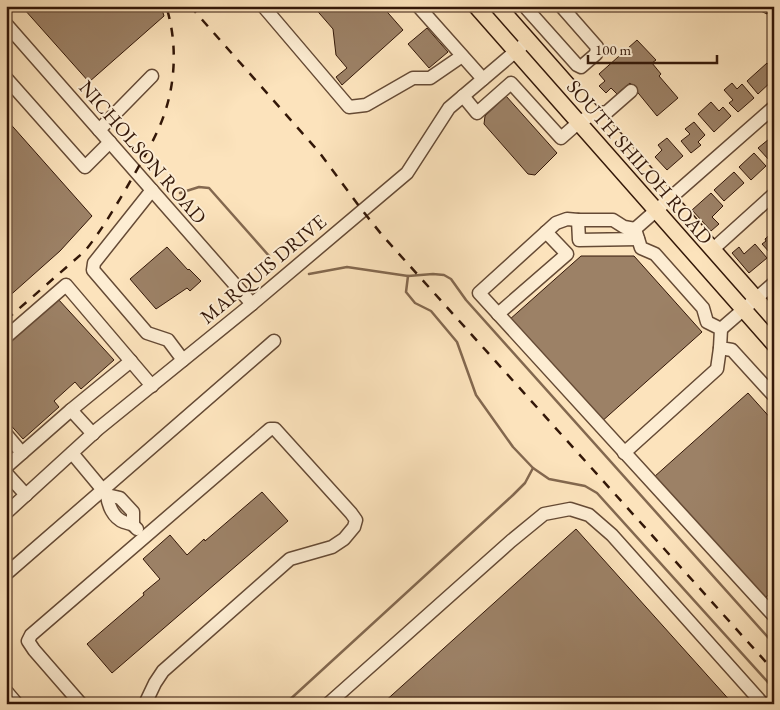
<svg xmlns="http://www.w3.org/2000/svg" width="780" height="710" font-family="'EB Garamond',serif">
  <style>
    .lines { fill: none; stroke-linecap: round; stroke-linejoin: round }
    .stream { stroke: #83684f; stroke-width: 2.5 }
    .building { fill: #9c8166; stroke: #331708 }
    .minor-casing { stroke: #654a35; stroke-width: 15 }
    .major-casing { stroke: #331708; stroke-width: 18 }
    .minor { stroke: #fdedd3; stroke-width: 12 }
    .major { stroke: #fce3bc; stroke-width: 15 }
    .rail { stroke: #331708; stroke-width: 2.5; stroke-dasharray: 9 9; stroke-linecap: butt }
    .labels { text-anchor: middle; dominant-baseline: central; stroke-width: 4; stroke-linejoin: round; paint-order: stroke }
    .street-label { font-size: 20px; fill: #331708; stroke: #fdedd3 }
  </style>
  <rect width="100%" height="100%" fill="#fce3bc"/>
  <filter id="stains"><feTurbulence type="fractalNoise" baseFrequency=".004" numOctaves="4"/><feColorMatrix values="0 0 0 0 .2 0 0 0 0 .09 0 0 0 0 .02 0 0 0 .5 -.17"/></filter>
  <radialGradient id="worn" r=".72"><stop offset=".6" stop-color="#630" stop-opacity="0"/><stop offset="1" stop-color="#630" stop-opacity=".3"/></radialGradient>
  <g class="lines">
    <!-- stream -->
    <g class="stream">
      <path d="M180 193 199 187 209 188 270 257"/>
      <path d="M309 274 347 267 408 276 433 274 444 275 451 279 466 300 774 644"/>
      <path d="M408 276 406 292 415 303 431 311 457 342 476 395 513 447 533 468 549 479 585 486 597 493 774 689"/>
      <path d="M285 704 513 495 525 483 533 468"/>
    </g>
  </g>
  <!-- building -->
  <g class="building">
    <path d="M27 6H161L164 16 89 82 24 9Z"/>
    <path d="M313 6H382L403 30 342 85 336 77 347 68 336 55 333 29Z"/>
    <path d="M750 6H770L767 14Z"/>
    <path d="M427 28 448 52 429 68 408 44Z"/>
    <path d="M637 40 656 60 652 63 661 74 659 76 678 98 657 116 630 83 617 94 611 88 606 93 599 86 605 81 599 74Z"/>
    <path d="M767 63 774 71V79L758 94 747 81Z"/>
    <path d="M732 83 737 89 742 84 754 98 738 112 729 103 733 100 724 90Z"/>
    <path d="M506 96 557 153 535 175 528 174 484 124 485 116Z"/>
    <path d="M711 102 719 111 723 107 731 116 714 132 698 114Z"/>
    <path d="M6 119 92 216 60 251 6 299Z"/>
    <path d="M694 122 705 135 698 142 701 145 691 153 681 141 690 134 685 129Z"/>
    <path d="M774 135V155L769 160 758 148Z"/>
    <path d="M667 138 683 156 667 170 655 157 662 150 658 145Z"/>
    <path d="M754 153 766 166 751 180 739 167Z"/>
    <path d="M734 172 744 183 724 201 714 190Z"/>
    <path d="M711 193 723 206 712 217 719 224 711 231 692 210Z"/>
    <path d="M774 231V251L771 254 762 244 766 241 765 239Z"/>
    <path d="M755 244 767 258 749 273 732 253 739 247 744 254Z"/>
    <path d="M167 247 188 270 189 269 201 281 190 291 187 288 156 309 130 279Z"/>
    <path d="M581 256H634L702 332 600 423 509 320Z"/>
    <path d="M58 299 114 360 81 389 75 382 54 401 59 407 23 439 6 420V345Z"/>
    <path d="M748 393 774 422V590L764 599 654 477Z"/>
    <path d="M262 492 288 521 112 673 87 644 144 595 143 593 160 579 143 559 170 535 187 555 204 539 205 541Z"/>
    <path d="M576 529 733 704H382Z"/>
  </g>
  <g class="lines">
    <!-- minor casing -->
    <g class="minor-casing">
      <g id="minor">
        <path d="M263 6 349 107 366 105 413 78H430L462 56"/>
        <path d="M418 6 483 79"/>
        <path d="M527 6V9L577 65 581 67 596 54 597 47 561 6"/>
        <path d="M6 24 252 304"/>
        <path d="M6 78 85 167 110 142"/>
        <path d="M463 96 477 113 511 83 561 138 578 123 593 114 607 112 631 91"/>
        <path d="M774 107 635 229 641 248 655 254 703 308 707 322 721 329 720 348 732 350 774 396"/>
        <path d="M99 130 152 76"/>
        <path d="M152 190 94 263 93 270 147 333 168 340 183 360"/>
        <path d="M578 220 567 219 556 223 479 293 774 616"/>
        <path d="M635 229 624 227 613 220H578L579 240 638 239"/>
        <path d="M712 250 774 194"/>
        <path d="M498 314 567 254 546 232"/>
        <path d="M721 329 774 283"/>
        <path d="M6 337 66 285 152 386"/>
        <path d="M71 410 131 361"/>
        <path d="M6 434 22 453"/>
        <path d="M72 453 107 495 120 498 133 512V523"/>
        <path d="M624 453 717 369 720 348"/>
        <path d="M6 467 71 410 93 434"/>
        <path d="M6 473 26 495"/>
        <path d="M107 495C108 505 113 518 124 522 130 524 132 523 137 529"/>
        <path d="M6 513 98 429 252 304 407 173 449 108 523 45"/>
        <path d="M6 574 274 341"/>
        <path d="M6 691 17 704"/>
        <path d="M81 704 34 650 28 641 31 635 270 429H275L351 513 356 520 354 527 344 539 332 547 290 559 163 671 155 683 145 704"/>
        <path d="M328 704 511 541 544 514 570 509 589 515 612 535 763 704"/>
      </g>
    </g>
    <!-- major casing -->
    <g class="major-casing">
      <g id="major">
        <path d="M476 6 774 344"/>
        <path d="M498 6 774 319"/>
      </g>
    </g>
    <!-- minor -->
    <use href="#minor" class="minor"/>
    <!-- major -->
    <use href="#major" class="major"/>
    <!-- rail -->
    <g class="rail">
      <path d="M190 6 319 152 362 210 382 235 774 671"/>
      <path d="M6 320 85 251C101 231 114 209 127 187 140 164 157 137 165 112 176 79 177 40 166 6"/>
    </g>
  </g>
  <g class="labels">
    <!-- street labels -->
    <g class="street-label">
      <text transform="translate(143 152) rotate(49)">NICHOLSON ROAD</text>
      <text transform="translate(640 162) rotate(49)">SOUTH SHILOH ROAD</text>
      <text transform="translate(263 269) rotate(-40)">MARQUIS DRIVE</text>
    </g>
  </g>
  <!-- margin -->
  <rect width="780" height="710" fill="none" stroke="#fce3bc" stroke-width="25"/>
  <rect x="8" y="8" width="765" height="695" fill="none" stroke="#331708" stroke-width="2.5"/>
  <rect x="12" y="12" width="755" height="685" fill="none" stroke="#331708"/>
  <!-- scale -->
  <path d="M588 55v8h129v-8" fill="none" stroke="#331708" stroke-width="2.5"/>
  <text x="595" y="55" font-size="15" fill="#331708" stroke="#fdedd3" stroke-width="4" paint-order="stroke">100 m</text>
  <rect width="100%" height="100%" filter="url(#stains)"/>
  <rect width="100%" height="100%" fill="url(#worn)"/>
</svg>
